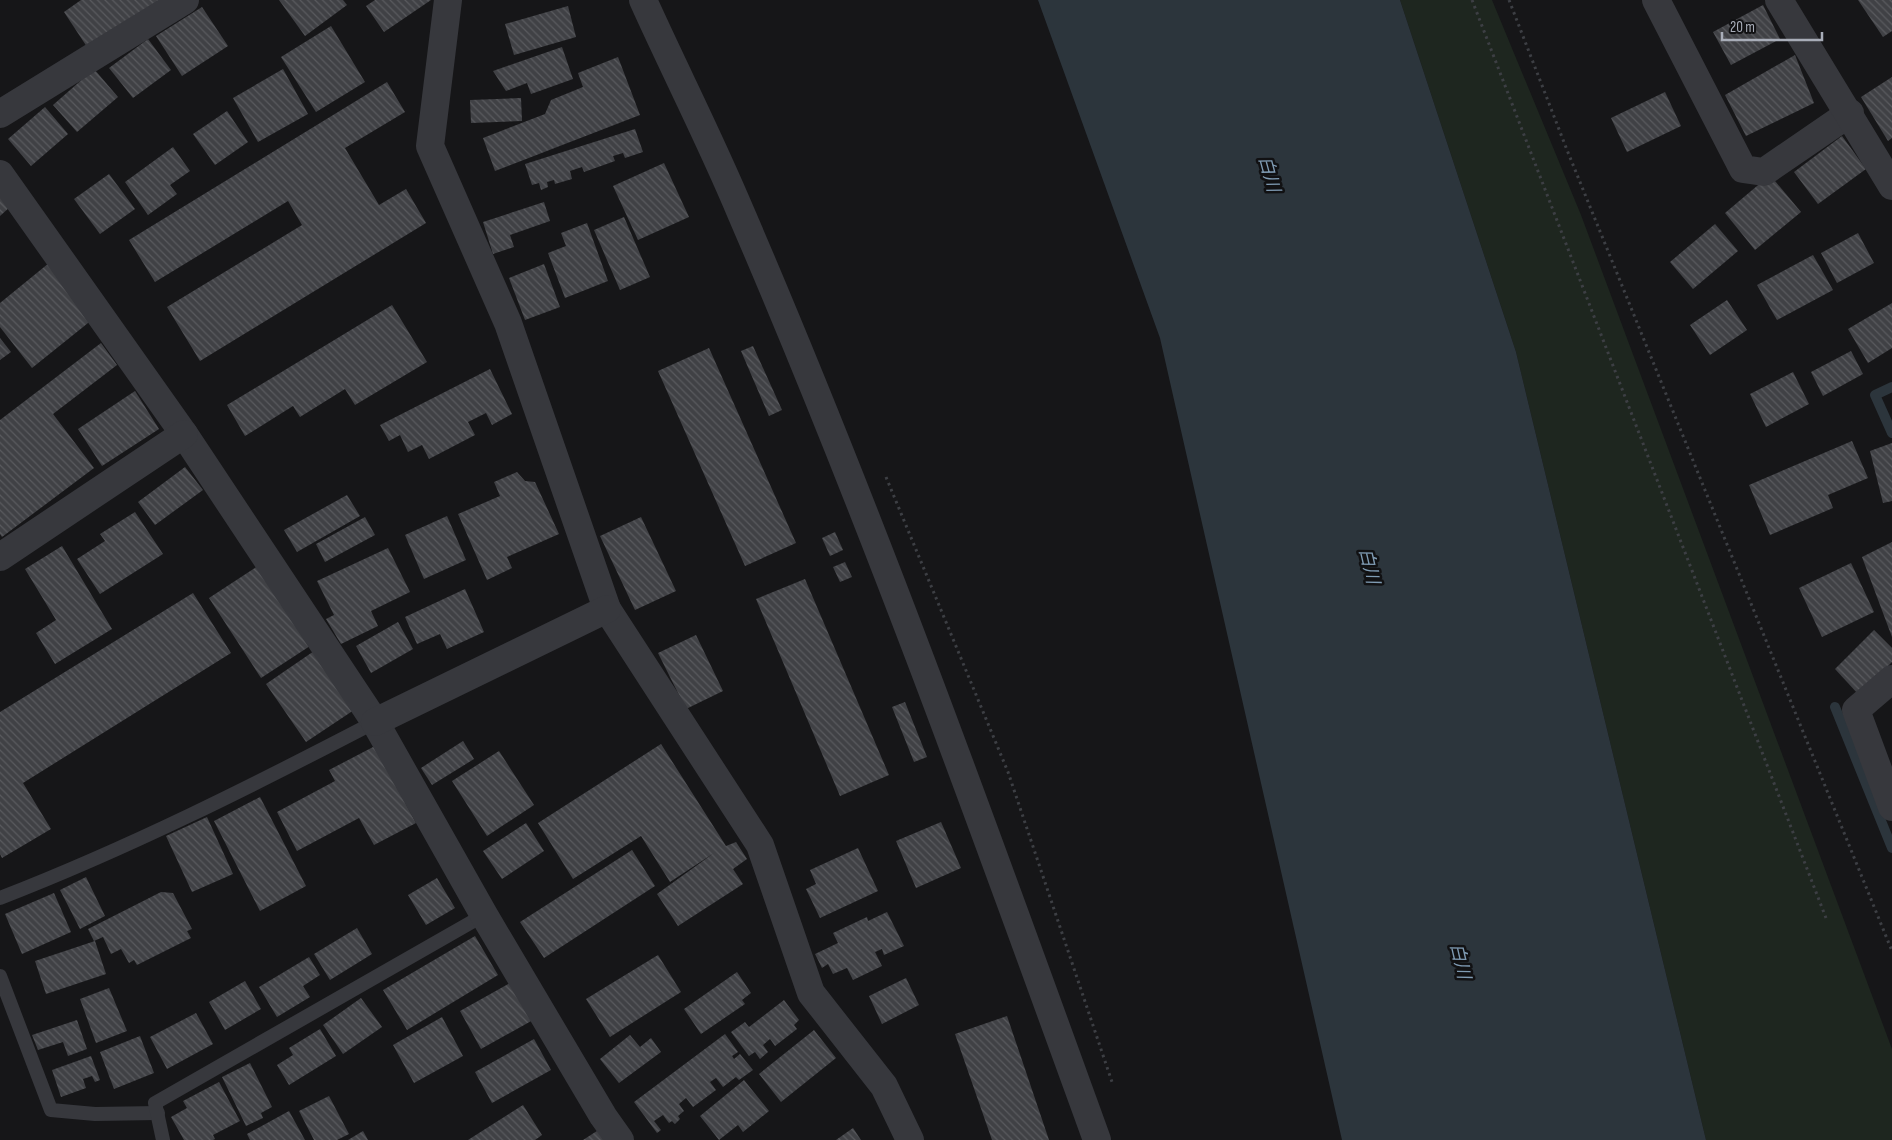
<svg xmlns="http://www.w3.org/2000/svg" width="1892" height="1140" font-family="'Sofia Sans Condensed','Noto Sans JP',sans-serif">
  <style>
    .green { fill: #1e261f }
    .water { fill: #2c353c }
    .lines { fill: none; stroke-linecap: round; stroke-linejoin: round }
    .stream { stroke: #2c353c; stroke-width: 10 }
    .building { fill: url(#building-back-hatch) }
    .path { stroke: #3d3f44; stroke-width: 3; stroke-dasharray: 2.5 4; stroke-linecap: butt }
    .service { stroke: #37383d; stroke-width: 14 }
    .minor { stroke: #37383d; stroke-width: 28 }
    .labels { text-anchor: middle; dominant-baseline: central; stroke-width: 5; stroke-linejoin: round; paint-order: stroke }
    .water-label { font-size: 18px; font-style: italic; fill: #7f9bb3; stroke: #111113 }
  </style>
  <defs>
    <pattern id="building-back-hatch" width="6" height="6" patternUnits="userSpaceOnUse" patternTransform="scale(1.25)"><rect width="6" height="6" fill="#404145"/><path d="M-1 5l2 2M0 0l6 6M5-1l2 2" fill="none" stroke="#595a5e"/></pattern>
  </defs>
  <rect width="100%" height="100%" fill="#161618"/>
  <!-- green -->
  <path class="green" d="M1400 0H1492L1581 215 1892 1049V1140H1706L1516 352Z"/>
  <!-- water -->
  <path class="water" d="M1038 0H1400L1516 352 1706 1140H1342L1160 338Z"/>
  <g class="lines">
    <!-- stream -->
    <g class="stream">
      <path d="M1892 387 1875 395 1892 433"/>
      <path d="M1835 707 1892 848"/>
    </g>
  </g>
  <!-- building -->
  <g class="building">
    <path d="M81 0H177L93 56 64 12Z"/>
    <path d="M279 0H343L347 5 305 36Z"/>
    <path d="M375 0H431L384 32 366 6Z"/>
    <path d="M1858 0H1892V31L1883 37Z"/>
    <path d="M1763 5 1780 39 1731 65 1713 32Z"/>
    <path d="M568 6 576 37 514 55 505 24Z"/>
    <path d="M202 7 228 46 182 76 156 36Z"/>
    <path d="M331 26 365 82 316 112 281 57Z"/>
    <path d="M148 39 171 70 133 98 109 68Z"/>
    <path d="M562 47 573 79 531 94 527 83 506 91 493 71Z"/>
    <path d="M1795 55 1814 103 1746 136 1725 95Z"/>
    <path d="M618 57 640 115 495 171 483 138 545 114 551 100 583 87 578 73Z"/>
    <path d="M94 69 118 97 77 132 53 105Z"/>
    <path d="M283 69 308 114 258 142 233 98Z"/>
    <path d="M1892 77V138L1888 141 1861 97Z"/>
    <path d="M387 82 405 112 345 148 379 205 406 189 426 223 200 361 167 307 302 225 288 201 155 282 129 240Z"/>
    <path d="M1665 92 1681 126 1627 152 1611 118Z"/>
    <path d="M521 98 522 121 471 123 470 100Z"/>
    <path d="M45 107 68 134 31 166 8 139Z"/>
    <path d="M227 111 248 142 215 165 193 134Z"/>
    <path d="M635 129 643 152 625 158 623 153 613 156 615 161 584 172 582 167 570 171 572 179 555 184 554 180 547 182 548 187 541 190 539 183 532 185 525 164Z"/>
    <path d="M1842 136 1866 169 1818 204 1794 172Z"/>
    <path d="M173 147 190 171 170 185 177 194 148 215 125 182Z"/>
    <path d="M664 163 689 217 638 240 613 186Z"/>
    <path d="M109 174 135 209 100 234 74 199Z"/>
    <path d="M1770 175 1801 212 1755 250 1725 213Z"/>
    <path d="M0 193 11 206 0 216Z"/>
    <path d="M544 202 550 221 510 235 514 247 493 254 483 222Z"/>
    <path d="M624 217 650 277 620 290 594 230Z"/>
    <path d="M587 223 608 281 565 298 548 253 566 246 561 233Z"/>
    <path d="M1715 224 1738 251 1693 289 1670 262Z"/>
    <path d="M1858 233 1874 263 1837 283 1821 253Z"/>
    <path d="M1813 255 1833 290 1777 320 1757 285Z"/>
    <path d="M49 263 93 319 32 368 0 327V303Z"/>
    <path d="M544 264 560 307 525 320 509 278Z"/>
    <path d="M1727 300 1747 330 1710 355 1690 325Z"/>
    <path d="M1892 303V348L1868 363 1848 329Z"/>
    <path d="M392 305 427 362 355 405 345 389 300 417 293 406 245 436 227 405Z"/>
    <path d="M0 338 11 352 0 360Z"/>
    <path d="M101 343 117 365 53 414 94 468 2 537 0 534V420Z"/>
    <path d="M753 346 782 410 769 416 741 351Z"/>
    <path d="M709 348 796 543 745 566 658 371Z"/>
    <path d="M1851 351 1863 374 1823 396 1811 372Z"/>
    <path d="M490 369 512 414 492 425 486 413 468 422 475 435 429 459 422 445 408 452 400 435 389 441 380 425Z"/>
    <path d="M1793 372 1809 404 1766 427 1750 394Z"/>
    <path d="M135 391 159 429 102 466 78 429Z"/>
    <path d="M1852 441 1868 478 1828 495 1833 508 1770 535 1749 485Z"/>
    <path d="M1892 443V501L1883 503 1870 451Z"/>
    <path d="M185 467 203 490 155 525 138 502Z"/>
    <path d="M517 472 525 481 535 482 559 534 507 557 512 568 487 580 458 514 500 496 494 482Z"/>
    <path d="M347 495 360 516 297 552 284 530Z"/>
    <path d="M135 512 163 554 100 594 77 559 105 541 100 534Z"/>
    <path d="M447 516 466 560 424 579 405 535Z"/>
    <path d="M365 517 375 535 325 562 316 544Z"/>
    <path d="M641 517 676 591 635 610 600 536Z"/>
    <path d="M835 532 843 550 830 556 822 538Z"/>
    <path d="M1892 542V637L1862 557Z"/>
    <path d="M62 546 112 629 55 664 36 633 56 620 25 569Z"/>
    <path d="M388 548 410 592 371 611 378 626 341 644 326 619 334 615 317 581Z"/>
    <path d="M845 562 852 577 840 582 833 567Z"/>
    <path d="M1851 563 1874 612 1822 637 1799 588Z"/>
    <path d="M258 566 310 646 261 678 209 598Z"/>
    <path d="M805 579 889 775 840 796 756 599Z"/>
    <path d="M465 589 484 632 447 649 440 634 417 644 405 617Z"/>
    <path d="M193 593 231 653 23 783 51 829 2 858 0 854V712Z"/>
    <path d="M398 622 413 649 371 673 356 646Z"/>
    <path d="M1874 630 1892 648V662L1859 695 1835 669Z"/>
    <path d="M696 635 723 691 686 709 658 653Z"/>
    <path d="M317 649 357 708 306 742 266 684Z"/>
    <path d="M905 702 927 757 914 762 892 707Z"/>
    <path d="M463 741 474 759 432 785 421 768Z"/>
    <path d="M661 744 726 846 736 842 747 859 733 869 743 884 678 926 657 894 714 853 670 882 641 836 573 879 538 823Z"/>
    <path d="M375 746 416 823 374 845 359 818 297 851 277 812 335 781 329 770Z"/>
    <path d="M499 751 534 805 487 836 452 781Z"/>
    <path d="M260 797 306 886 260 911 214 821Z"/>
    <path d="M207 817 233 874 192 892 166 836Z"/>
    <path d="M941 822 961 868 916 888 896 841Z"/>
    <path d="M526 823 544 851 502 879 483 851Z"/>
    <path d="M858 848 878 891 820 918 806 889 816 884 810 870Z"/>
    <path d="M632 850 655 886 544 958 520 922Z"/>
    <path d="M86 877 105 916 80 929 60 890Z"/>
    <path d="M437 878 455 908 426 925 408 895Z"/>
    <path d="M161 892 173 893 192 929 187 931 191 938 137 965 134 960 129 963 121 949 111 954 103 937 94 941 88 929Z"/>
    <path d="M54 893 71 932 22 954 5 914Z"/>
    <path d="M887 912 904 946 884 955 882 949 875 952 882 966 853 980 847 968 833 974 828 964 822 968 815 954 838 943 833 933 867 917 868 921Z"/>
    <path d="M357 928 372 954 330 980 314 954Z"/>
    <path d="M475 936 498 975 407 1030 383 990Z"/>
    <path d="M95 941 106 974 46 994 35 961Z"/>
    <path d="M658 955 681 992 610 1037 586 999Z"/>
    <path d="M309 957 320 975 303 986 310 997 277 1017 259 987Z"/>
    <path d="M737 972 751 993 742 1000 745 1004 701 1034 684 1009Z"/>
    <path d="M906 978 919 1005 882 1024 869 996Z"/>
    <path d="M245 981 261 1009 225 1030 209 1002Z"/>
    <path d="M512 982 533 1020 481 1049 460 1011Z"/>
    <path d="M109 988 127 1031 96 1043 80 999Z"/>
    <path d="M361 998 382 1027 343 1054 323 1025Z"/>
    <path d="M784 1000 799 1020 794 1025 797 1029 775 1046 770 1039 763 1045 768 1052 760 1059 755 1052 749 1056 731 1032 745 1022 749 1027Z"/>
    <path d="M196 1013 213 1044 167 1069 150 1037Z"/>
    <path d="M1007 1016 1049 1140H992L955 1034Z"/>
    <path d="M442 1017 463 1056 414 1083 393 1045Z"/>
    <path d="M77 1020 87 1049 68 1056 63 1042 38 1050 32 1035Z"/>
    <path d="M320 1029 336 1056 289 1085 277 1065 293 1055 289 1048Z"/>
    <path d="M814 1030 836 1058 781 1102 759 1074Z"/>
    <path d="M725 1034 738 1052 732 1056 734 1059 740 1054 753 1070 739 1080 736 1077 723 1087 716 1078 710 1082 716 1090 693 1107 686 1098 679 1104 684 1111 678 1116 680 1119 675 1124 672 1121 669 1123 663 1115 654 1121 661 1130 657 1133 634 1102Z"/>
    <path d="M630 1035 640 1047 651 1038 661 1052 619 1083 600 1059Z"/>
    <path d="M140 1036 154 1073 114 1089 100 1052Z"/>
    <path d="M534 1039 551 1070 492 1103 475 1072Z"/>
    <path d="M91 1056 100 1080 95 1082 92 1076 83 1079 86 1088 61 1097 52 1070Z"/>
    <path d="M250 1063 272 1107 261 1113 263 1118 246 1126 222 1077Z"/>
    <path d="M744 1080 769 1111 743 1132 738 1125 719 1140 700 1116Z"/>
    <path d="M219 1082 240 1121 213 1135 215 1139 213 1140H184L171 1117 187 1108 183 1101Z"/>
    <path d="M329 1096 349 1134 337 1140H314L299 1111Z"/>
    <path d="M523 1105 542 1135 535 1140H468Z"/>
    <path d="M289 1111 305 1140H250L247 1134Z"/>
    <path d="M853 1128 861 1140H836Z"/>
    <path d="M600 1129 607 1140H583Z"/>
    <path d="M363 1131 368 1140H348Z"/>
  </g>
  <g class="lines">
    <!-- path -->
    <g class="path">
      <path d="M1472 0 1826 918"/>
      <path d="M1509 0 1567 150 1892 951"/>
      <path d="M886 477 1008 772 1113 1085"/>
    </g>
    <!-- service -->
    <g class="service">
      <path d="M0 898C129 848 252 786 375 722"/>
      <path d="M0 976 51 1110 95 1114 158 1113"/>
      <path d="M163 1140 155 1103 484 915"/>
    </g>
    <!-- minor -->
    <g class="minor">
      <path d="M448 0 430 146 508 323 607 609 760 845 811 993 884 1086 910 1140"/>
      <path d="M643 0C675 71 711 141 741 213 872 517 984 828 1097 1140"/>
      <path d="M1656 0 1743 169 1764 172 1850 113"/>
      <path d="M1779 0 1892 186"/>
      <path d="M0 114 185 0"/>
      <path d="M0 174 184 434 375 722 484 915 603 1116 620 1140"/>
      <path d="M0 557 184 434"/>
      <path d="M1892 679 1856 710 1892 807"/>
      <path d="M375 722 607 609"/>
    </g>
  </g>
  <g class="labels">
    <!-- water labels -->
    <g class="water-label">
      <text transform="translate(1269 174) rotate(75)">白川</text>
      <text transform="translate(1369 566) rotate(77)">白川</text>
      <text transform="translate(1460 961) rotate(77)">白川</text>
    </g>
  </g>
  <!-- scale -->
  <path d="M1722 32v8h100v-8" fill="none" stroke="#a8adb8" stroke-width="2.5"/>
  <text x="1730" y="32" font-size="15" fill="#a8adb8" stroke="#111113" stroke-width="4" paint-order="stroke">20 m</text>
</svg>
